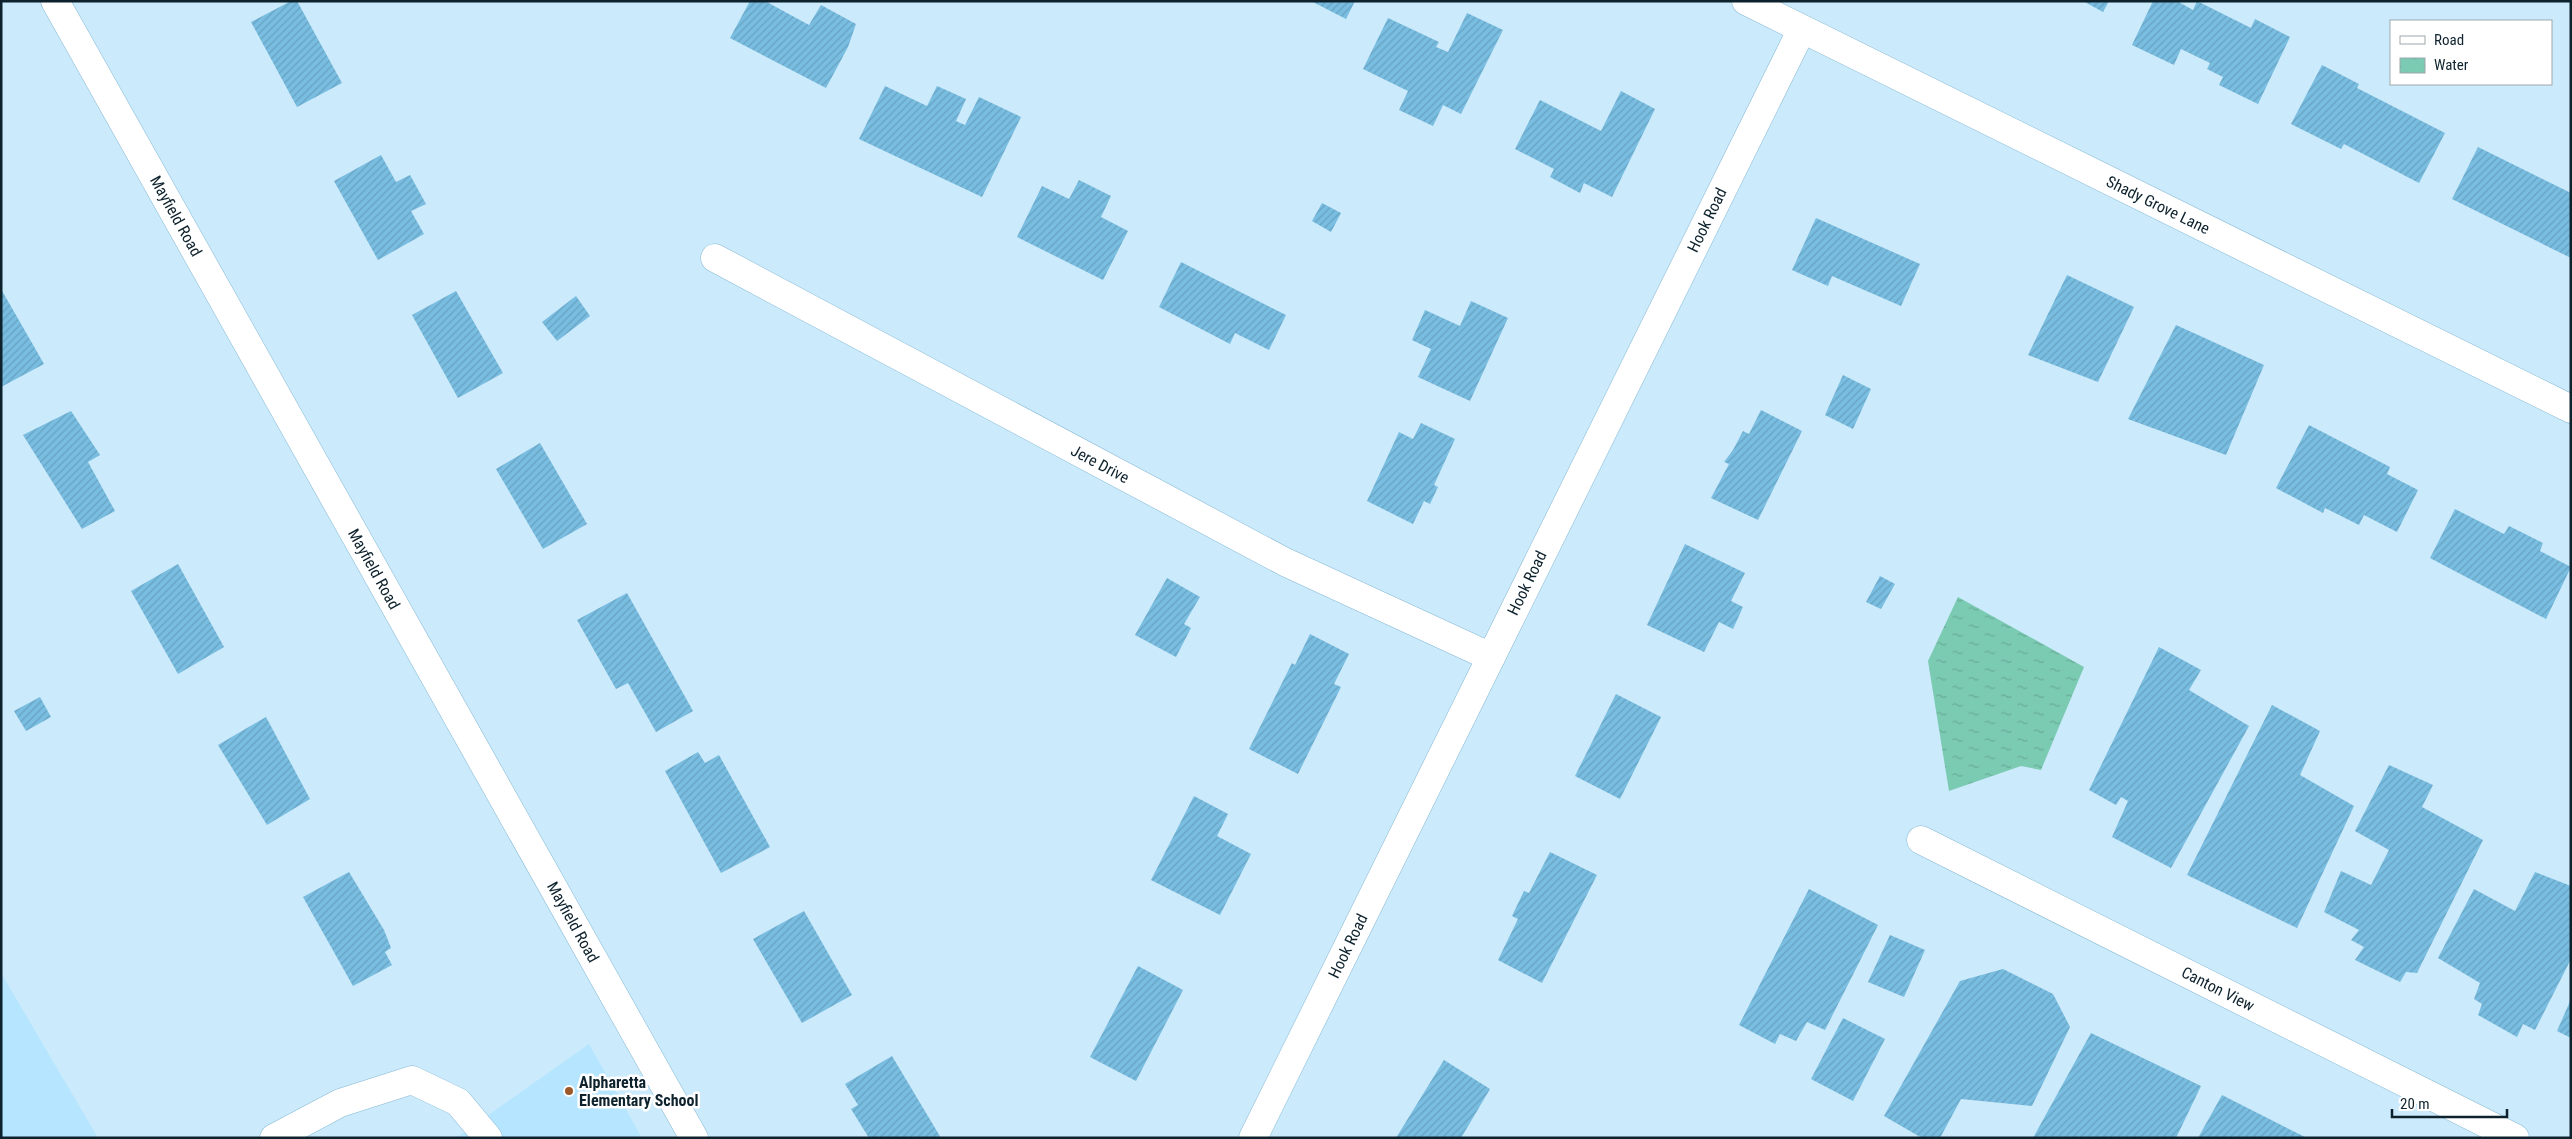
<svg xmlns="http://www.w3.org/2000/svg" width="2572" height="1139" font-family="'Roboto Condensed',sans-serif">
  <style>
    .built { fill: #b5e5ff }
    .water { fill: url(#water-ripples) }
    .building { fill: url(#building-hatch) }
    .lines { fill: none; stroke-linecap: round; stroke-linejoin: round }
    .minor-casing { stroke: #87bad5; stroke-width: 29 }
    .minor { stroke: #fff; stroke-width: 28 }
    .poi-dot { fill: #9c5829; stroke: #fff; stroke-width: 2 }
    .labels { text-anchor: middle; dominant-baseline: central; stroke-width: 5; stroke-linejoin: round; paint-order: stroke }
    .street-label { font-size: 16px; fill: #0d222d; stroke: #fff }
    .poi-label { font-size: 16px; font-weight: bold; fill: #0d222d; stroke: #fff; text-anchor: start }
  </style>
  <defs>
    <pattern id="water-ripples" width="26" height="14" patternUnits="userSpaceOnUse" patternTransform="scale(1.25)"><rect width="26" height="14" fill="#7bcab2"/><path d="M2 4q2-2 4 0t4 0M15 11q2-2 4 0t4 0" fill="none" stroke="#69ad99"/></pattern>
    <pattern id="building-hatch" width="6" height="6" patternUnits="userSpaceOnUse" patternTransform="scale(1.25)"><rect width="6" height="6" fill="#79bde1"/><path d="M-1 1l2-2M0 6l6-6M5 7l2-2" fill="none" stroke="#67a2c1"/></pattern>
  </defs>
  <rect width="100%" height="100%" fill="#cbeafb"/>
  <!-- built -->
  <g class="built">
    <path d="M1 973 98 1138H1Z"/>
    <path d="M589 1044 642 1138H456Z"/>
  </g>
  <!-- water -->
  <path class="water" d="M1958 597 2084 667 2041 770 2021 766 1949 791 1928 661Z"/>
  <!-- building -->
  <g class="building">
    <path d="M291 1H297L342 83 297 107 251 22Z"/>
    <path d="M750 1H765L809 25 821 5 856 24 848 47 826 88 730 38Z"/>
    <path d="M1311 1H1355L1346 19Z"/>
    <path d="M2083 1H2109L2103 12Z"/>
    <path d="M2153 1H2177L2193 10 2197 1 2251 28 2255 19 2290 37 2258 104 2219 85 2223 77 2207 69 2210 63 2181 49 2174 65 2132 45Z"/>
    <path d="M1467 13 1503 30 1461 114 1443 105 1433 126 1399 110 1408 91 1363 69 1388 18 1439 42 1436 47 1448 52Z"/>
    <path d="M2322 65 2359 84 2357 88 2445 133 2419 183 2344 144 2341 149 2291 124Z"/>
    <path d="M885 86 927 106 937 86 966 99 956 121 965 125 979 97 1021 117 982 197 859 139Z"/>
    <path d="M1621 91 1655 109 1612 197 1584 183 1580 193 1550 177 1554 169 1515 149 1540 100 1601 131Z"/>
    <path d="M2478 147 2571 193V258L2452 199Z"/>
    <path d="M381 155 396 182 410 175 426 204 411 211 424 234 378 260 334 181Z"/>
    <path d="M1079 180 1111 196 1101 217 1128 231 1103 280 1017 237 1042 186 1069 199Z"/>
    <path d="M1322 203 1341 213 1331 232 1312 221Z"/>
    <path d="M1816 218 1920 264 1901 306 1832 276 1828 286 1792 270Z"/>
    <path d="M1181 262 1286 315 1269 350 1235 333 1230 344 1159 307Z"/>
    <path d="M2067 275 2134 307 2098 382 2028 355Z"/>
    <path d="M1 289 44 364 1 387Z"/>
    <path d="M456 291 503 373 458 398 412 315Z"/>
    <path d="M576 296 590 316 557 341 542 322Z"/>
    <path d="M1471 301 1508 318 1470 401 1418 377 1431 349 1412 340 1425 310 1460 326Z"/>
    <path d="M2176 325 2264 365 2226 455 2128 419Z"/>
    <path d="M1843 375 1871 389 1853 429 1825 415Z"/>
    <path d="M1761 410 1802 431 1758 520 1711 498 1729 464 1724 462 1733 450 1743 431 1749 434Z"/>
    <path d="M71 411 100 455 88 462 115 511 82 529 23 435Z"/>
    <path d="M1421 423 1455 439 1434 485 1438 487 1430 504 1424 501 1413 524 1367 501 1399 432 1413 439Z"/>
    <path d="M2309 425 2390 467 2387 474 2418 490 2397 532 2364 515 2359 525 2325 508 2323 513 2276 488Z"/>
    <path d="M540 443 587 524 543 549 496 469Z"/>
    <path d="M2455 509 2504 534 2509 526 2543 543 2540 551 2571 567 2546 619 2430 558Z"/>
    <path d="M1685 544 1745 573 1731 601 1743 607 1733 629 1719 622 1704 652 1647 625Z"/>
    <path d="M178 564 224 647 178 674 131 591Z"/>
    <path d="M1880 576 1895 584 1881 609 1866 602Z"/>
    <path d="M1167 578 1200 597 1184 624 1191 628 1176 657 1135 635Z"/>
    <path d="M627 593 693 711 656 732 628 683 616 689 577 620Z"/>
    <path d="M1310 634 1349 654 1334 684 1341 687 1298 774 1249 749 1292 663 1295 665Z"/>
    <path d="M2159 647 2201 670 2189 690 2249 726 2171 868 2112 837 2128 801 2121 797 2116 805 2089 790Z"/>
    <path d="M1616 694 1661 717 1620 799 1575 776Z"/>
    <path d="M40 697 51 717 26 731 14 711Z"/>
    <path d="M2272 705 2320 731 2300 775 2354 806 2297 928 2187 875Z"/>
    <path d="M266 717 310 799 267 825 218 745Z"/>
    <path d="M698 752 705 763 719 755 770 847 721 873 665 771Z"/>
    <path d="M2389 765 2433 785 2422 807 2483 840 2417 973 2406 972 2400 982 2355 960 2364 947 2351 940 2359 930 2324 912 2341 871 2371 885 2389 850 2355 831Z"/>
    <path d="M1194 796 1228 814 1217 836 1251 854 1220 915 1151 880Z"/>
    <path d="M1550 852 1597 875 1542 983 1498 960 1518 919 1512 916 1524 891 1529 893Z"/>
    <path d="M349 872 384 930 391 948 385 952 392 965 353 986 303 897Z"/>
    <path d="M2535 872 2571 886V959L2535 1030 2523 1024 2517 1037 2478 1015 2482 1004 2474 999 2480 983 2438 958 2474 889 2515 911Z"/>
    <path d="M1809 889 1878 925 1825 1030 1807 1022 1796 1041 1780 1034 1775 1044 1739 1025Z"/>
    <path d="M804 911 852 995 802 1023 753 939Z"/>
    <path d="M1890 935 1925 950 1904 997 1868 982Z"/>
    <path d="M1138 966 1183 990 1136 1081 1090 1057Z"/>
    <path d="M2003 969 2053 994 2070 1027 2032 1106 1961 1099 1940 1138H1922L1884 1116 1960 981Z"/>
    <path d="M2571 999V1038L2557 1031Z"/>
    <path d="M1843 1018 1885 1039 1853 1101 1811 1079Z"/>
    <path d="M2091 1033 2201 1086 2176 1138H2033Z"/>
    <path d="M892 1056 941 1138H869L851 1109 858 1105 845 1084Z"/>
    <path d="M1444 1060 1490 1089 1461 1138H1396Z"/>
    <path d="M2222 1095 2307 1138H2198Z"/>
  </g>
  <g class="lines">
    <!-- minor casing -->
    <g class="minor-casing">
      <g id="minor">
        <path d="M55 1 694 1138"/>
        <path d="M1746 1 2571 409"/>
        <path d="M715 258 1285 562 1491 657"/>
        <path d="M1921 840 2515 1138"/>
        <path d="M274 1138 340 1103 412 1080 458 1102 488 1138"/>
        <path d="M1253 1138 1802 29"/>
      </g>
    </g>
    <!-- minor -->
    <use href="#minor" class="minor"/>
  </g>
  <!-- markers -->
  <circle class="poi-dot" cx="569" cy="1091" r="5"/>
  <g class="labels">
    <!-- street labels -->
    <g class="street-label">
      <text transform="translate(2158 205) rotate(26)">Shady Grove Lane</text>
      <text transform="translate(176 216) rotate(61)">Mayfield Road</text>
      <text transform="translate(1707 220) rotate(-64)">Hook Road</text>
      <text transform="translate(1100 464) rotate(28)">Jere Drive</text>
      <text transform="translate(374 569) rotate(61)">Mayfield Road</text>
      <text transform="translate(1527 583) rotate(-64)">Hook Road</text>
      <text transform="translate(573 922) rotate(61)">Mayfield Road</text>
      <text transform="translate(1348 946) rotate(-64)">Hook Road</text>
      <text transform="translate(2218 989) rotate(27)">Canton View</text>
    </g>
    <!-- poi labels -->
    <g class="poi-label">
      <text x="579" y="1082">Alpharetta<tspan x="579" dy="18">Elementary School</tspan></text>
    </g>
  </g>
  <!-- border -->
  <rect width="2572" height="1139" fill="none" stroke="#0d222d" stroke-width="5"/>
  <!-- legend -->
  <rect x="2390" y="20" width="162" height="65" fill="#ffffff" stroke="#9ea7ab"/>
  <rect x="2400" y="36" width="25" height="8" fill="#ffffff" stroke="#9ea7ab"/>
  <text x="2434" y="45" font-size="15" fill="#0d222d">Road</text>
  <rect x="2400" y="58" width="25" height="15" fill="url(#water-ripples)" stroke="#9ea7ab"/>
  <text x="2434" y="70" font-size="15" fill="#0d222d">Water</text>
  <!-- scale -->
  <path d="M2392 1109v8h115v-8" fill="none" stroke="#0d222d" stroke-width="2.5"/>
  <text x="2400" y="1109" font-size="15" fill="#0d222d" stroke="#ffffff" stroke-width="4" paint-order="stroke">20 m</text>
</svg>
